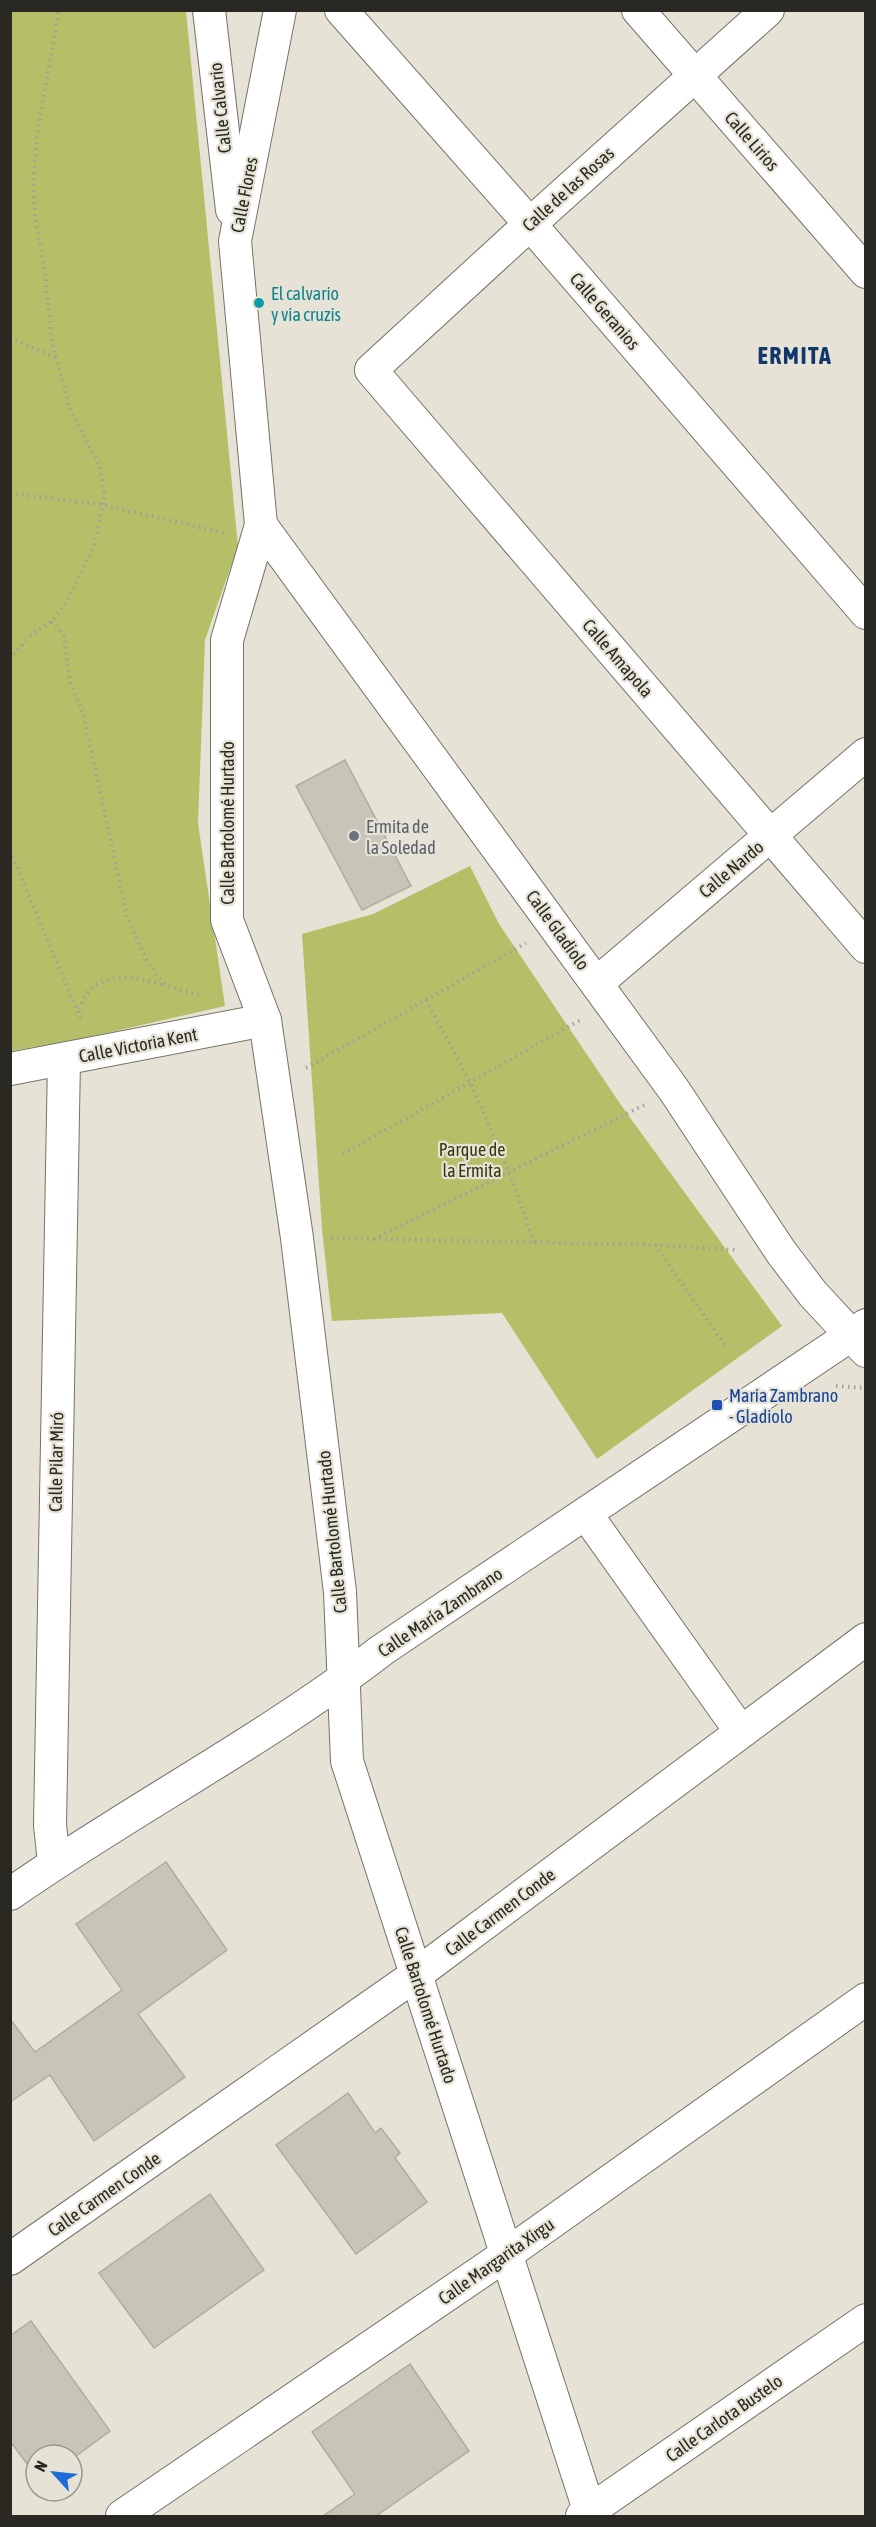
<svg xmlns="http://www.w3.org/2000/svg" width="876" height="2527" font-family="'Asap Condensed',sans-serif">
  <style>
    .green { fill: #b5bf67 }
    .building { fill: #c8c5b8; stroke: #b0ada0; stroke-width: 1.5 }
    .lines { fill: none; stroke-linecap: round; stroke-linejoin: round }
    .street-casing { stroke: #757266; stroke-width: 34 }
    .path { stroke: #a3a096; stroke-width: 4; stroke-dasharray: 1.5 4.5; stroke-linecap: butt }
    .street { stroke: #fff; stroke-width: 32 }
    .culture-dot { fill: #0f9aa8; stroke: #e6e3d6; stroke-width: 2 }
    .worship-dot { fill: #6b7280; stroke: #e6e3d6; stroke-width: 2 }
    .transit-dot { fill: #1a4fb4; stroke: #e6e3d6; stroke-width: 2 }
    .labels { text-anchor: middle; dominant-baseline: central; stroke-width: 4.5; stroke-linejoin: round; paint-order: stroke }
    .street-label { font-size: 18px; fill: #292823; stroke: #e6e3d6 }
    .culture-label { font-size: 18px; fill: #0d838f; stroke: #e6e3d6; text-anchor: start }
    .worship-label { font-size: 18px; fill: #5b616d; stroke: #e6e3d6; text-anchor: start }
    .park-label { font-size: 18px; fill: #35390f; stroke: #e6e3d6 }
    .transit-label { font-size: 18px; fill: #164399; stroke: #e6e3d6; text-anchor: start }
    .district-label { font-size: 24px; font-weight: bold; letter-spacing: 1.5px; fill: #12376b; stroke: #e6e3d6 }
  </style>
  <rect width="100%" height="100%" fill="#e6e3d6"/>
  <!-- green -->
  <g class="green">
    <path d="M11 11H186L238 546 205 640 198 823 225 1006 85 1038 11 1051Z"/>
    <path d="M470 866 499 924 623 1108 782 1326 597 1459 502 1313 332 1321 322 1229 302 934 373 914Z"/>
  </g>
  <!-- building -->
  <g class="building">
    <path d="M345 760 411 886 362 910 296 786Z"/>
    <path d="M166 1862 227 1950 138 2014 185 2077 94 2141 50 2075 10 2102V2019L35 2052 122 1990 76 1924Z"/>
    <path d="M348 2093 375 2133 381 2128 400 2153 395 2158 427 2202 356 2254 276 2145Z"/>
    <path d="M210 2194 264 2270 154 2348 99 2273Z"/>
    <path d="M31 2321 110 2431 72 2459V2455H36V2476L10 2441V2336Z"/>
    <path d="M410 2364 469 2451 376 2516H323L355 2494 312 2432Z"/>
  </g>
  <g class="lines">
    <!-- street casing -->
    <g class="street-casing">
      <g id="street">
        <path d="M209 10 232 210"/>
        <path d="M280 10 235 241 261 525 227 640V920L265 1020 297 1238 340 1592 347 1761 591 2516"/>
        <path d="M341 10 530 224 866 613"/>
        <path d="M638 10 866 272"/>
        <path d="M768 10 530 224 371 370 866 947"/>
        <path d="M261 525 674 1090 781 1252 813 1294 866 1351"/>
        <path d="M597 983 866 754"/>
        <path d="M10 1069 265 1020"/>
        <path d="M586 1514 741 1732"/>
        <path d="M54 1863 50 1825 64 1060"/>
        <path d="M10 1894C132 1809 264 1741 382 1650L866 1325"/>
        <path d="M10 2259 417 1974 866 1639"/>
        <path d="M122 2516 507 2254 866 1999"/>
        <path d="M582 2516 866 2320"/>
      </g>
    </g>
    <!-- path -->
    <g class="path">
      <path d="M10 11 11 10"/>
      <path d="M10 338 57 358"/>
      <path d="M10 493 103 505 225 533"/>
      <path d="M52 621 64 636 70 682 83 713 128 920 148 963 165 985 202 996"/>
      <path d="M10 659 31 635 52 621 67 601 94 545 105 495 99 464 70 409 52 342 44 265 35 216 33 179 38 129 59 10"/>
      <path d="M10 851 82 1022"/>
      <path d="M426 1000 470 1082 509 1172 534 1242"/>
      <path d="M79 1009C82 1003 86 993 91 989 112 971 139 978 164 985"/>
      <path d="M306 1068 526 943"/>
      <path d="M343 1154 582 1019"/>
      <path d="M331 1238 654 1245 737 1250"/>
      <path d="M374 1239 644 1105"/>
      <path d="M655 1245 727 1348"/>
      <path d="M836 1386 866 1388"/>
    </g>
    <!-- street -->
    <use href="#street" class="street"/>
  </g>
  <!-- markers -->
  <circle class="culture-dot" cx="259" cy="303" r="6"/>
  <circle class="worship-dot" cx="354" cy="836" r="6"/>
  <rect class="transit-dot" x="711" y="1399" width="12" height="12" rx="3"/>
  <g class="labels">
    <!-- street labels -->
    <g class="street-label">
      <text transform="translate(220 108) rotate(-96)">Calle Calvario</text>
      <text transform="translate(752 141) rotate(49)">Calle Lirios</text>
      <text transform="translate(568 189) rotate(-42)">Calle de las Rosas</text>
      <text transform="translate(244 195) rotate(-79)">Calle Flores</text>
      <text transform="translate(605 311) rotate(49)">Calle Geranios</text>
      <text transform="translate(618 658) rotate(49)">Calle Amapola</text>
      <text transform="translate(227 823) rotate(-90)">Calle Bartolomé Hurtado</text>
      <text transform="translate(731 869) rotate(-40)">Calle Nardo</text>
      <text transform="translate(558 930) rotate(54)">Calle Gladiolo</text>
      <text transform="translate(138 1045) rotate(-11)">Calle Victoria Kent</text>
      <text transform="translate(56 1462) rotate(-89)">Calle Pilar Miró</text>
      <text transform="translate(332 1532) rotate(-96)">Calle Bartolomé Hurtado</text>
      <text transform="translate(440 1612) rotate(-34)">Calle María Zambrano</text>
      <text transform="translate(500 1912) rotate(-37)">Calle Carmen Conde</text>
      <text transform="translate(426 2005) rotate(72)">Calle Bartolomé Hurtado</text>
      <text transform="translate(104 2194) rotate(-35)">Calle Carmen Conde</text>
      <text transform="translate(496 2261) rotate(-35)">Calle Margarita Xirgu</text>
      <text transform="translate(724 2418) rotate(-35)">Calle Carlota Bustelo</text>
    </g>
    <!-- culture labels -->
    <g class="culture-label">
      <text x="271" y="293">El calvario<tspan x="271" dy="21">y via cruzis</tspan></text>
    </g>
    <!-- worship labels -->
    <g class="worship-label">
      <text x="366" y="826">Ermita de<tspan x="366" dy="21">la Soledad</tspan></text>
    </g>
    <!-- park labels -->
    <g class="park-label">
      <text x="472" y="1149">Parque de<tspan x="472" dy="21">la Ermita</tspan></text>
    </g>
    <!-- transit labels -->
    <g class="transit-label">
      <text x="729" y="1395">María Zambrano<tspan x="729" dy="21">- Gladiolo</tspan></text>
    </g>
    <!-- district labels -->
    <g class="district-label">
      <text x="795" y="355">ERMITA</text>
    </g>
  </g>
  <!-- border -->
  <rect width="876" height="2527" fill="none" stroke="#292823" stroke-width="24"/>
  <!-- north arrow -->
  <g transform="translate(54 2473) rotate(297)"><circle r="28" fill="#e6e3d6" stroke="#9a988e" stroke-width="1.5"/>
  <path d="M0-4.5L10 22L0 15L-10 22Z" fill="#1c6dd7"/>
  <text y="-9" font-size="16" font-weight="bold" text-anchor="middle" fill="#292823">N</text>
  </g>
</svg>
